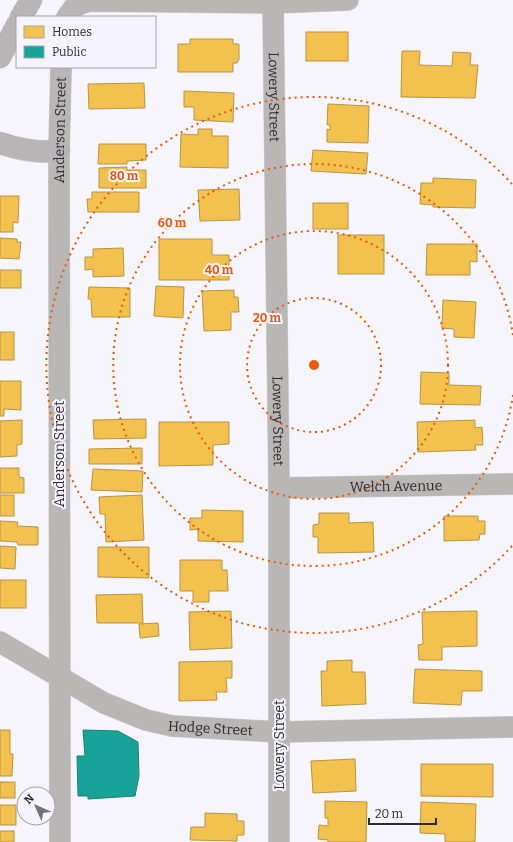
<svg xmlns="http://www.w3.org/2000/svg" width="513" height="842" font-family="Bitter,serif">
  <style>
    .homes { fill: #f2c14e; stroke: #b79445 }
    .public { fill: #17a398; stroke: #1d7f79 }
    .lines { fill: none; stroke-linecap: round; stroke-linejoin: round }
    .street-casing { stroke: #d2d1d6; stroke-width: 22 }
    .secondary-casing { stroke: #d2d1d6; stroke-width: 23 }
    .street { stroke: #b8b7b6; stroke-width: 21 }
    .secondary { stroke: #b7b5b5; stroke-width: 22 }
    .ring { fill: none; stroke: #e8590c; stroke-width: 2; stroke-dasharray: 2 4 }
    .labels { text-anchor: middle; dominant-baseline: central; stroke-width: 4; stroke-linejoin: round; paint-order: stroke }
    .street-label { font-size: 14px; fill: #2c2b30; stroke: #f5f3fd }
    .centre { fill: #e8590c; stroke: #f5f3fd; stroke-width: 2 }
    .ring-label { font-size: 12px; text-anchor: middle; font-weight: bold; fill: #e8590c; stroke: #f5f3fd; stroke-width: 4; stroke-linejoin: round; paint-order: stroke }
  </style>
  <rect width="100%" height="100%" fill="#f6f5fb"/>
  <!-- homes -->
  <g class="homes">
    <rect x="306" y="32" width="42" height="29"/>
    <path d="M190 39H233V44H239V59L237 63H233V72H178V44H190Z"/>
    <path d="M402 51H420L419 65 452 66 453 52 471 53 470 65H478L475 98 401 97Z"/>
    <path d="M144 83 145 108 89 109 88 84Z"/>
    <path d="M184 91 234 93 233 122 194 120V107H184Z"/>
    <path d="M328 104 369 106 368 143 327 142V129L330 130V125H327Z"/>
    <path d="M198 129H212V136H228V168L180 167 181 134 198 135Z"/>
    <path d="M99 144H146V160L127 161V164H98Z"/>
    <path d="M313 150 368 153 366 174 311 171Z"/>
    <path d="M127 167V170H146V188H99V168Z"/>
    <path d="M433 178 476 180 475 208 433 207V205L420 204 421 183H433Z"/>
    <path d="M239 189 240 220 200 221 198 190Z"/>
    <path d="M92 192H139V212H88L87 199H92Z"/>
    <path d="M0 196H19L18 223 13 222V232H0Z"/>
    <rect x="313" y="203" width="35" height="26"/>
    <rect x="338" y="235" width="46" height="39"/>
    <path d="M0 238 17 239V242H21L19 259 0 258Z"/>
    <path d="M159 239H212V255H229V280H159Z"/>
    <path d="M427 244H477V262L470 261V275H426Z"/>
    <path d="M123 248 124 276 93 277V269L85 270V257H93V249Z"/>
    <rect x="0" y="270" width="21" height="18"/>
    <path d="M156 286 184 287 183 318 154 316Z"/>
    <path d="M89 287 130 288V317H92L91 299H88Z"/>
    <path d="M234 290V297H238L239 312H231V330L204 331 202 291Z"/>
    <path d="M443 300 476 302 474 338 454 337V329L442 328Z"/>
    <rect x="0" y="332" width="14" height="28"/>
    <path d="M421 372 449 373V385L481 386 480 405 420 404Z"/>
    <path d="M0 381H21V410L4 409V416H0Z"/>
    <path d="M146 419V438L94 439 93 420Z"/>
    <path d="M22 420V444L17 445V456L0 457V421Z"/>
    <path d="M475 420V428L482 427 483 445H475L476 450 418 452 417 422Z"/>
    <path d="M159 422H229V444L213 445V465L159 466Z"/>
    <path d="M142 448V464H89V449Z"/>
    <path d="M0 468H19V477L24 478V493H0Z"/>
    <path d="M93 469 143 471 142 492 91 490Z"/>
    <rect x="0" y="495" width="14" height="21"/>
    <path d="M142 495 144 540 106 542 105 514H100L99 497Z"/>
    <path d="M202 510 243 511V542L198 541V529L190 530V518H202Z"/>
    <path d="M319 513H349V523L373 522 374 552 318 553V537H313V525L319 524Z"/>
    <path d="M444 516H478V521H485V534H480L479 540 444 541Z"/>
    <path d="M0 521 18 522 17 526 38 527V545H18L17 542 0 541Z"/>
    <path d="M0 546 16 547 15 569 0 568Z"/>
    <path d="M98 547H149V578L98 577Z"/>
    <path d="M180 560H222V570H227L228 591H209V602H193V591H180Z"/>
    <rect x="0" y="580" width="26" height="28"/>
    <path d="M142 594 143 623H97L96 595Z"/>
    <path d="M231 611 232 648 190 650 189 612Z"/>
    <path d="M477 611V646L442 647V660H419L418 645 423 644 422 612Z"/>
    <path d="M158 623 159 636 140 638 139 624Z"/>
    <path d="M352 660V672H365L366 704 322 706 321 671H327V661Z"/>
    <path d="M232 661V678H226L227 692H216L217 700 179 701V662Z"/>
    <path d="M415 669 482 671V691H462L461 705 413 703Z"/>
    <path d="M0 730H10V754H13L12 776H0Z"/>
    <path d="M355 759 356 791 313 793 311 761Z"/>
    <path d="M421 764H493V797L421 796Z"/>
    <rect x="0" y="782" width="15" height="16"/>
    <path d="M325 801 367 802 366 842H328V840L318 839 319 825 328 826V818H325Z"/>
    <path d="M421 802 476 804 475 842H445V834L420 833Z"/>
    <rect x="0" y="805" width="16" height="20"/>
    <path d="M205 813 237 814V821H244V835H237V841L190 840 191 827H205Z"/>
    <rect x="0" y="831" width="14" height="11"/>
  </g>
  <!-- public -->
  <path class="public" d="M83 730 118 731 138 742 139 776 135 796 88 799V796H78L77 756H85Z"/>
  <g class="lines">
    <!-- street casing -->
    <g class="street-casing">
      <g id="street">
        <path id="s1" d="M273 0 279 488V842"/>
        <path d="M67 17 75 6 89 1 273 3 348 0"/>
        <path id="s2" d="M279 488 513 484"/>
        <path id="s3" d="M0 642 104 703 146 720 172 726 279 732 513 727"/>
        <path id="s4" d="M60 842 59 151 61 67"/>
      </g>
    </g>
    <!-- secondary casing -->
    <g class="secondary-casing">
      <g id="secondary">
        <path d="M21 17 31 0"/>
        <path d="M0 57 17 25"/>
        <path d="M0 143C20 150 38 153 59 151"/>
      </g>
    </g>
    <!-- street -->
    <use href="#street" class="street"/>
    <!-- secondary -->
    <use href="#secondary" class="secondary"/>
  </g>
  <!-- distance rings -->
  <g class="ring">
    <circle cx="314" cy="365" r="67"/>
    <circle cx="314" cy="365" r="134"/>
    <path d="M513 395A201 201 0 1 1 513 335"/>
    <path d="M512 546A268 268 0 1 1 512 184"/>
  </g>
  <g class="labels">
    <!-- street labels -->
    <g class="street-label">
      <text stroke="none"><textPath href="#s1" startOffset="97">Lowery Street</textPath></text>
      <text stroke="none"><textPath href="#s4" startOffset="712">Anderson Street</textPath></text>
      <text stroke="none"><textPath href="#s1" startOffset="421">Lowery Street</textPath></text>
      <text transform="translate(59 454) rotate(-90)">Anderson Street</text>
      <text stroke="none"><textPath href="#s2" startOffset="117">Welch Avenue</textPath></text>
      <text stroke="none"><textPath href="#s3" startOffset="231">Hodge Street</textPath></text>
      <text transform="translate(279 745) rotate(-90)">Lowery Street</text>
    </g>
  </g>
  <circle cx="314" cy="365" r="6" class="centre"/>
  <g class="ring-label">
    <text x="124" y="180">80 m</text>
    <text x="172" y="227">60 m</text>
    <text x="219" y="274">40 m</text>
    <text x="267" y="322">20 m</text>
  </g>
  <!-- legend -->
  <rect x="16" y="16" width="140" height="52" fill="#f5f3fd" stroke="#a5a3ab"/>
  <rect x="24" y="26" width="20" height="12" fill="#f2c14e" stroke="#a5a3ab"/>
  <text x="52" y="36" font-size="12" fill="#2c2b30">Homes</text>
  <rect x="24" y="46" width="20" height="12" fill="#17a398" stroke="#a5a3ab"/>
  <text x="52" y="56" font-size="12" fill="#2c2b30">Public</text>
  <!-- north arrow -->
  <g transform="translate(36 806) rotate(315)"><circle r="19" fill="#f5f3fd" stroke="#a5a3ab"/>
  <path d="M0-3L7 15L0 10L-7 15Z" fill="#737277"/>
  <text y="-6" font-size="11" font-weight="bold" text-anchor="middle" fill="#2c2b30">N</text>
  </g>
  <!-- scale -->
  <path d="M369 818v6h67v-6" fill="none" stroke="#2c2b30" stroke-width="2"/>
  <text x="375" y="818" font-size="12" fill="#2c2b30" stroke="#f5f3fd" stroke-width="3" paint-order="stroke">20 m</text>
</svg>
